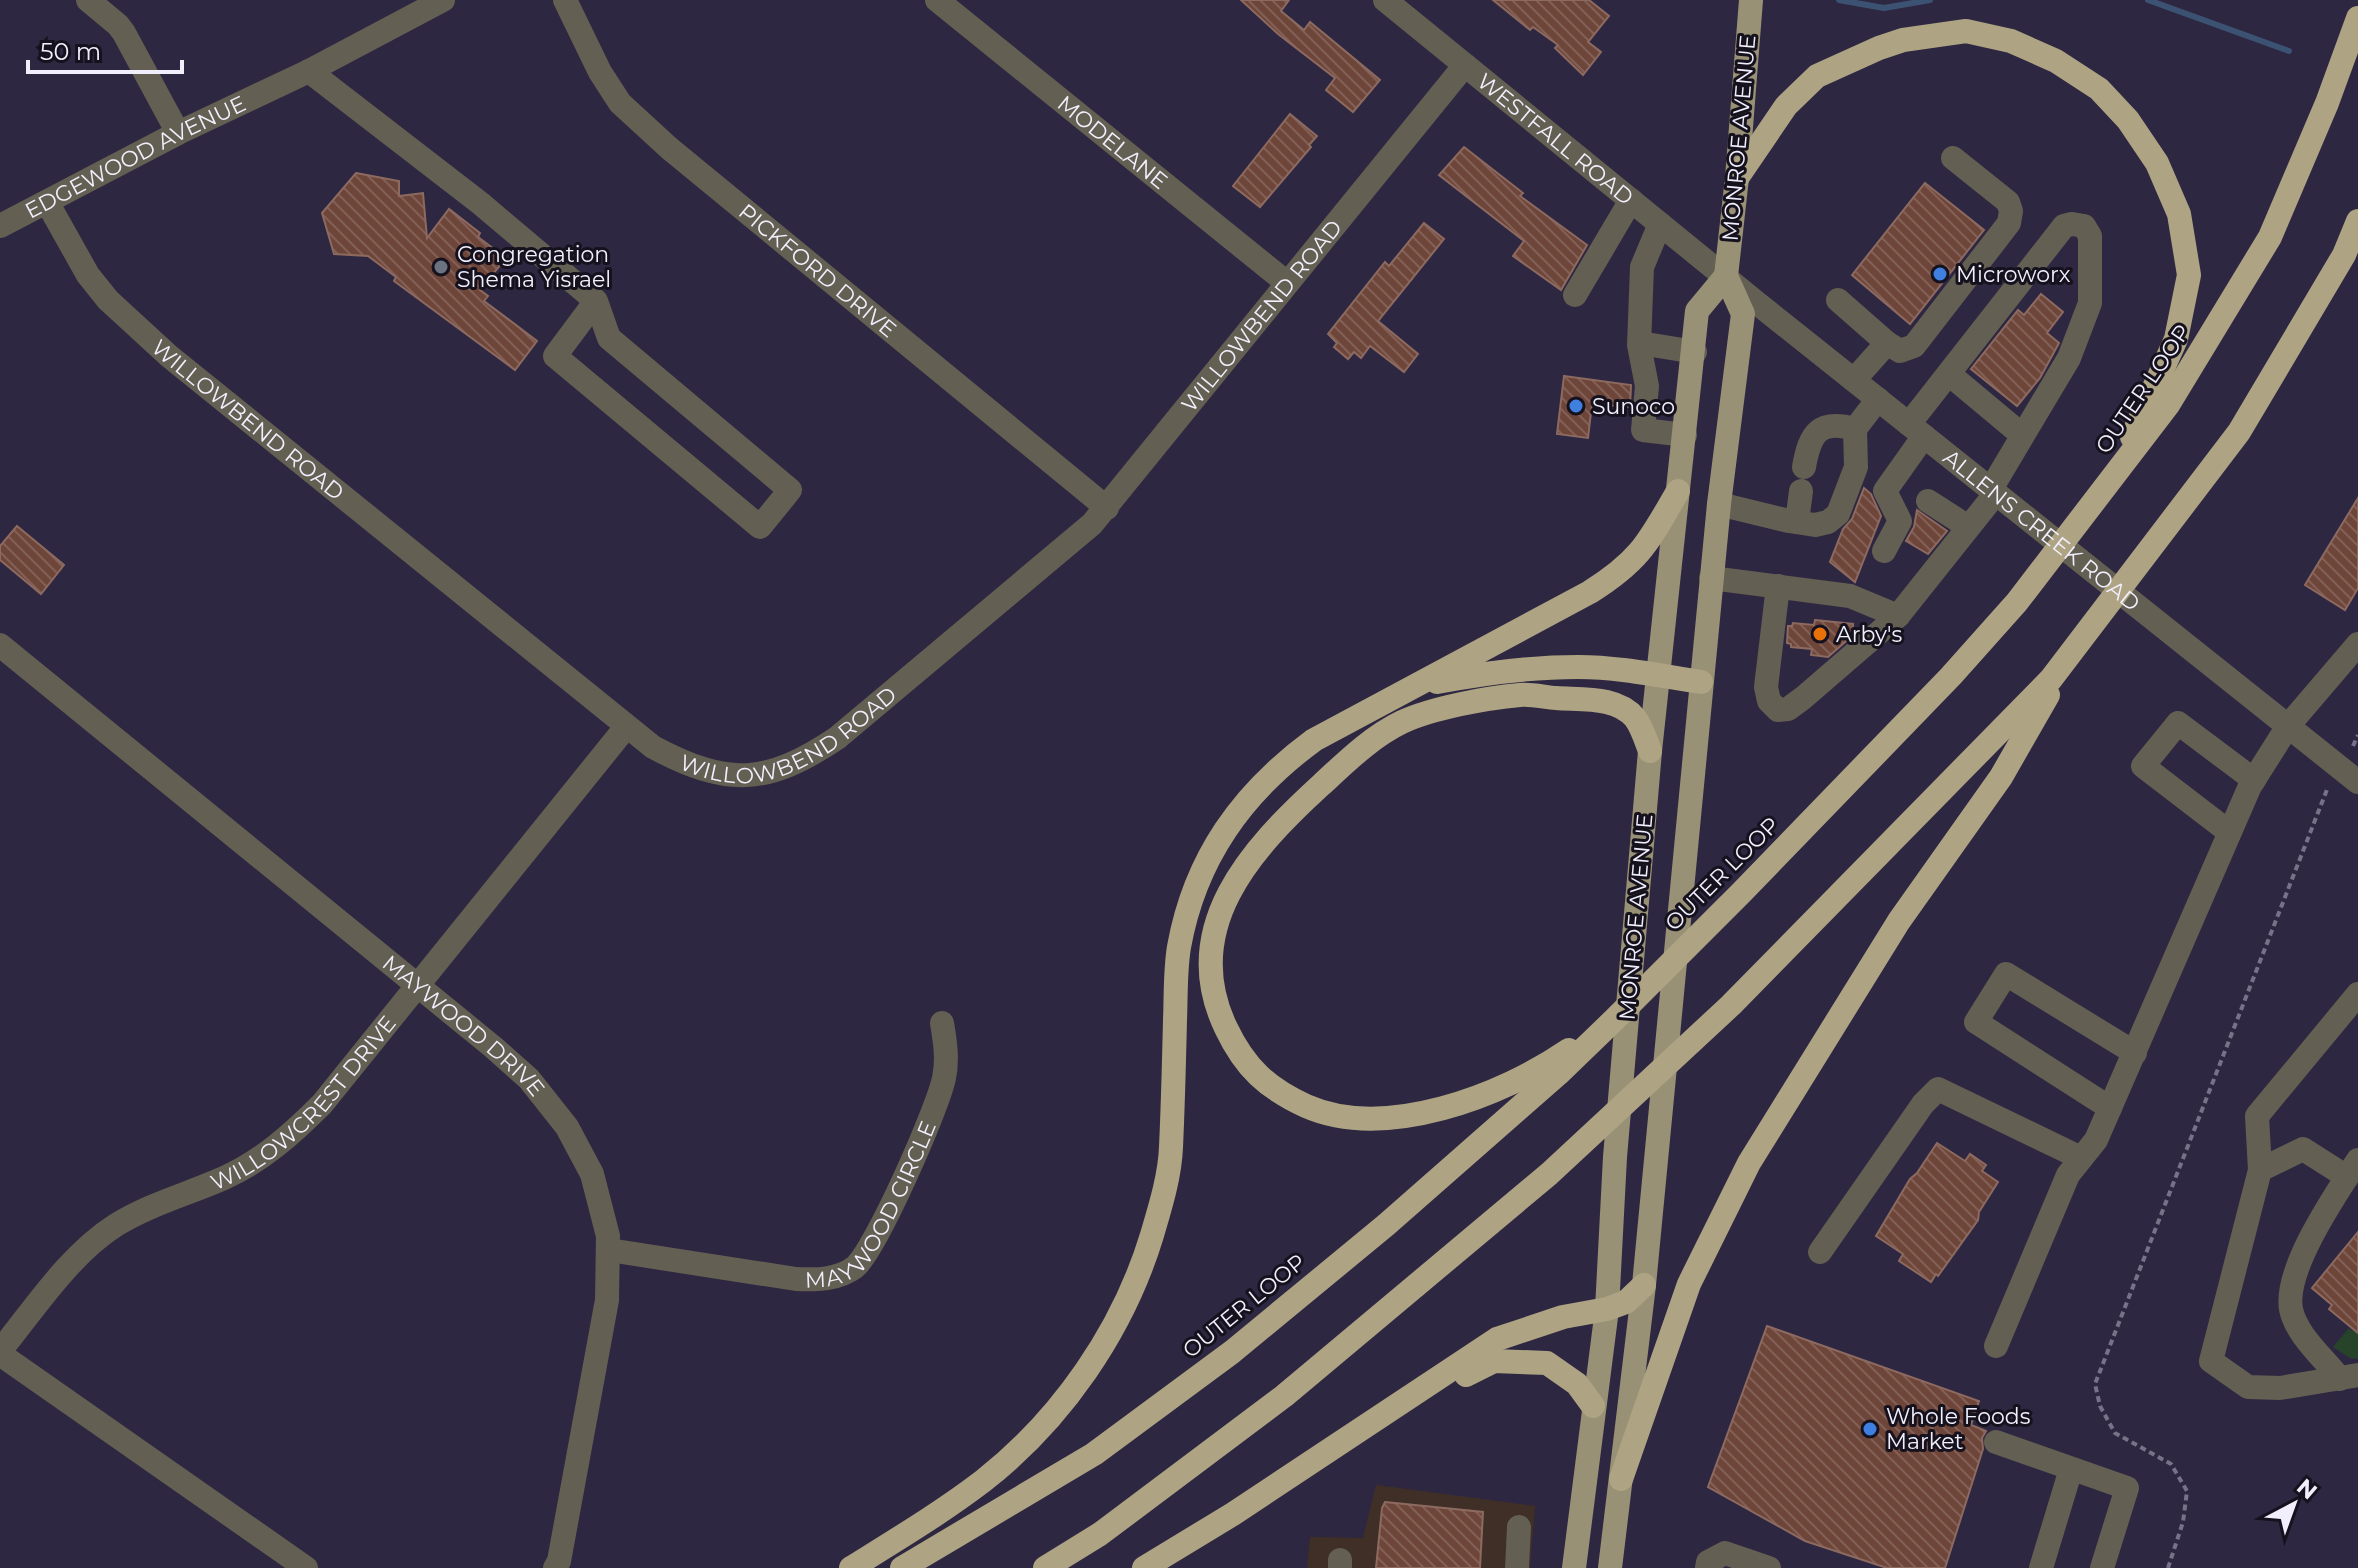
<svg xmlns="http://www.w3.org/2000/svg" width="2358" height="1568" font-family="Montserrat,sans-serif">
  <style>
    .commercial { fill: #402f26 }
    .green { fill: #274329 }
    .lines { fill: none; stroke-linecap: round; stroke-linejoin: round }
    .stream { stroke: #3c5273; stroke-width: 6 }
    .building { fill: url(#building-back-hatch); stroke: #8d6a60; stroke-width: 2 }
    .path { stroke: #777287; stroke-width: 4; stroke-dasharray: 6 4; stroke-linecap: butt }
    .minor { stroke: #635f52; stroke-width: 24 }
    .major { stroke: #999175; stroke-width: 24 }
    .highway { stroke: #aea483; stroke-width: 24 }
    .worship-dot { fill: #6b7280; stroke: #15121e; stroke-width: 3 }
    .shop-dot { fill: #3f7fe0; stroke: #15121e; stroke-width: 3 }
    .food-dot { fill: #e8710a; stroke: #15121e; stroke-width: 3 }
    .labels { text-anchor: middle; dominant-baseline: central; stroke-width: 6; stroke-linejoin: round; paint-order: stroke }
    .street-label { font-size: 22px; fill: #f2effd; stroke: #15121e }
    .poi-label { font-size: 22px; fill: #f2effd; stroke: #15121e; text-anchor: start }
  </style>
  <defs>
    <pattern id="building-back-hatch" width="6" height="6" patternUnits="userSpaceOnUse" patternTransform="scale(2)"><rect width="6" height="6" fill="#6e4539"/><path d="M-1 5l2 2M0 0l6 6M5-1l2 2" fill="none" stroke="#836057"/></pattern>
  </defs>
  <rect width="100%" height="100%" fill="#2e2741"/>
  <!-- commercial -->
  <path class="commercial" d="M1376 1485 1535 1506 1530 1568H1307L1310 1537 1363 1538Z"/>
  <!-- green -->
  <path class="green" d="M2358 1323V1359L2350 1358 2333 1347 2349 1328 2352 1331Z"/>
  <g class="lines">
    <!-- stream -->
    <g class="stream">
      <path d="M1839 0 1884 8 1930 0"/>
      <path d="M2148 0 2289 51"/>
    </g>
  </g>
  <!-- building -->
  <g class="building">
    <path d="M1241 0H1289L1281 11 1304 30 1310 22 1380 80 1353 112 1326 90 1335 78 1278 34Z"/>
    <path d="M1493 0H1589L1609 16 1588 42 1601 52 1583 75 1555 48 1558 45 1533 27 1530 30Z"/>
    <path d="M1290 114 1317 136 1309 145 1311 147 1260 207 1233 186Z"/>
    <path d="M1464 147 1523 193 1520 196 1587 245 1561 290 1513 256 1524 241 1439 175Z"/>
    <path d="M356 173 399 181V196L423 193 427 238 449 209 480 233 478 237 506 258 480 290 488 296 484 301 537 341 515 370 394 281 396 277 368 256 334 254 322 213Z"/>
    <path d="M1925 183 1984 230 1910 324 1852 275Z"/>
    <path d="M1424 223 1444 239 1378 321 1418 354 1404 372 1370 346 1361 358 1354 352 1348 359 1334 347 1337 343 1328 334 1385 262 1389 266Z"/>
    <path d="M2041 294 2063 312 2047 333 2059 343 2040 378 2017 406 1971 369 2018 310 2024 315Z"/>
    <path d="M1564 376 1631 385 1630 407 1592 404 1588 438 1557 434Z"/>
    <path d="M1864 488 1871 494 1881 516 1855 582 1830 562 1843 529 1852 519Z"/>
    <path d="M2358 498V588L2345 610 2305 585Z"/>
    <path d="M1917 510 1947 531 1928 554 1906 541 1914 527Z"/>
    <path d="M17 526 64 565 41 594 0 560V546Z"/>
    <path d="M1815 620 1853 624V635L1828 657 1811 655 1812 649 1791 647V644L1787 643 1788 626H1792L1793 623 1814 625Z"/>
    <path d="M1937 1143 1965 1161 1970 1154 1986 1165 1982 1171 1998 1182 1979 1212 1978 1220 1938 1276 1936 1274 1931 1282 1899 1261 1903 1254 1876 1236 1910 1179 1917 1173Z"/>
    <path d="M2358 1232V1333L2329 1309 2332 1305 2312 1288Z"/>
    <path d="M1767 1326 1979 1401 1971 1425 1986 1431 1982 1438 1983 1449 1945 1568H1887L1805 1541 1708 1487Z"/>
    <path d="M1385 1502 1483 1512 1480 1568H1376L1382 1508Z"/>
  </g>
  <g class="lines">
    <!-- path -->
    <g class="path">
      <path d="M2353 746 2358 735"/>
      <path d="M2168 1568 2183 1522 2187 1491 2171 1464 2115 1433 2100 1406 2095 1384 2328 787"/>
    </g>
    <!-- minor -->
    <g class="minor">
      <path d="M88 0 118 25 124 33 178 133"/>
      <path id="s1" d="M565 0 600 72 620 103 669 148 1107 508"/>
      <path id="s2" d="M937 0 1287 283"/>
      <path id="s3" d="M1385 0 1757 303 2358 782"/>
      <path d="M309 71 480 203 596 301 609 338 790 490 760 527 555 356 596 301"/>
      <path id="s4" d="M47 202 88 275 108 300 169 356 653 747C728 787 767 785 837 738L1092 524 1465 65"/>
      <path d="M1660 224 1642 267 1639 345 1647 386 1643 430 1685 435"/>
      <path id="s5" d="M0 226 178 133 309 71 443 0"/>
      <path d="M1575 295 1631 200"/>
      <path d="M1838 300 1887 343"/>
      <path d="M1640 343 1695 352"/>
      <path d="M1949 374 2022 435"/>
      <path d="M1854 380 1887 343 1900 351 1914 346 2009 223 2011 211 2008 202 1953 158"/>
      <path d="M1909 424 2064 226 2072 224 2084 226 2090 236V303L2069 358 1991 489"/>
      <path d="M1804 467C1810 433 1819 419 1855 429"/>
      <path d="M1928 501 1959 521 1965 530"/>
      <path d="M1719 504 1789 521 1815 525 1828 522 1838 514 1856 467 1855 429 1878 399"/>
      <path d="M1797 522 1801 491"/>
      <path d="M1884 551 1900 521 1885 491 1924 436"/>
      <path d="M1711 578 1850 596 1898 616 1996 493"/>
      <path d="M1778 586 1766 687 1769 701 1778 710 1788 709 1803 698 1898 616"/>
      <path id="s6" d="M0 645 493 1047 529 1079 567 1127 592 1174 608 1236 607 1300 559 1561 555 1568"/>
      <path d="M2229 832 2143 766 2178 723 2254 780"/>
      <path d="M2110 1108 1976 1022 2006 974 2135 1053"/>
      <path d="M2260 1170 2257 1116 2358 994"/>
      <path d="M2347 1177 2303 1149 2260 1170 2211 1361 2248 1387 2280 1388 2358 1375"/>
      <path id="s7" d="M609 1250 796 1279C816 1280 838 1280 855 1267 876 1249 938 1108 944 1078 948 1059 945 1041 942 1023"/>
      <path d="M1820 1252 1923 1104 1938 1089 2081 1158"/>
      <path d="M1996 1346 2068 1175 2096 1140 2250 786 2288 726 2358 644"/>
      <path id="s8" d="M0 1351C35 1308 69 1255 116 1225 150 1204 188 1194 224 1178 262 1161 292 1134 322 1104L626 727"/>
      <path d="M0 1354 306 1568"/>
      <path d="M2340 1379C2324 1358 2296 1335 2291 1309 2284 1269 2336 1194 2358 1160"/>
      <path d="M1996 1442 2127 1488 2102 1568"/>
      <path d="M1340 1568V1560"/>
      <path d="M1517 1568 1519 1527"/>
      <path d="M1707 1568 1708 1562 1725 1553 1769 1568"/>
      <path d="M2041 1568 2071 1469"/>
    </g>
    <!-- major -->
    <g class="major">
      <path d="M1574 1568 1607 1309 1615 1157 1650 751 1697 311 1726 276"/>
      <path d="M1610 1568 1644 1285 1719 504 1743 314 1726 276 1737 178 1751 0"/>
    </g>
    <!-- highway -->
    <g class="highway">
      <path d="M1737 178 1786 106 1817 76 1879 48 1903 40 1966 31 2011 41 2056 61 2099 89 2128 120 2157 163 2179 214 2189 275 2176 339 2132 437"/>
      <path d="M1437 682C1484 673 1530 667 1578 667 1620 667 1661 676 1701 682"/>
      <path d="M1569 1050C1502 1096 1385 1141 1306 1106 1267 1088 1245 1068 1226 1028 1178 928 1251 849 1321 785 1346 762 1371 737 1402 722 1432 708 1486 698 1520 695 1531 694 1544 697 1556 698 1582 700 1617 696 1635 718 1642 727 1646 741 1650 751"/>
      <path d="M1466 1375 1494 1361 1547 1363 1577 1384 1593 1406"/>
      <path d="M1621 1479 1689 1284 1749 1163 1899 921 2001 777 2048 695"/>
      <path d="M851 1568C896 1540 941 1513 983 1481 1061 1420 1123 1331 1152 1235 1160 1208 1170 1176 1171 1147 1173 1105 1174 1062 1175 1020 1176 996 1175 971 1179 947 1195 858 1242 793 1314 740L1590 592C1641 560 1649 541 1678 491"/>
      <path d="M902 1568 1094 1454 1232 1352 1386 1225 1558 1074 1617 1017 1742 892 1951 676 2017 602 2168 405 2270 237 2327 103 2358 18"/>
      <path d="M1045 1568 1100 1534 1284 1396 1549 1174 1731 1005 2051 679 2239 432 2344 255 2358 221"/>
      <path d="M1144 1568 1233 1514 1497 1339 1563 1317 1607 1309 1626 1302 1644 1285"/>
    </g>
  </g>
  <!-- markers -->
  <circle class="worship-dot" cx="441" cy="267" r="8"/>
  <g class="shop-dot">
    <circle cx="1940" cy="274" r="8"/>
    <circle cx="1576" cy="406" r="8"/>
    <circle cx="1870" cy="1429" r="8"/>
  </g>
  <circle class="food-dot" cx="1820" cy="634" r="8"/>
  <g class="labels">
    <!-- street labels -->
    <g class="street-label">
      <text stroke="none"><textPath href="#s3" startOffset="220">WESTFALL ROAD</textPath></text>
      <text transform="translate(1739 138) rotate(-85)">MONROE AVENUE</text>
      <text stroke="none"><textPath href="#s2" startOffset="226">MODELANE</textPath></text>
      <text stroke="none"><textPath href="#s5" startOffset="152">EDGEWOOD AVENUE</textPath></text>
      <text stroke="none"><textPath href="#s1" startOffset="376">PICKFORD DRIVE</textPath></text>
      <text stroke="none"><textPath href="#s4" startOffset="1620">WILLOWBEND ROAD</textPath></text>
      <text transform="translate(2143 389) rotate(-56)">OUTER LOOP</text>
      <text stroke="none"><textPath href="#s4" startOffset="300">WILLOWBEND ROAD</textPath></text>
      <text stroke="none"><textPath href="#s3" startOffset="844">ALLENS CREEK ROAD</textPath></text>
      <text stroke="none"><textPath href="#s4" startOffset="972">WILLOWBEND ROAD</textPath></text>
      <text transform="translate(1722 874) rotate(-45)">OUTER LOOP</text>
      <text transform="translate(1636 917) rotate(-85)">MONROE AVENUE</text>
      <text stroke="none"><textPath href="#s6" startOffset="600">MAYWOOD DRIVE</textPath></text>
      <text stroke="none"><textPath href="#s8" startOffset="400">WILLOWCREST DRIVE</textPath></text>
      <text stroke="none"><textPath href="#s7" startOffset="306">MAYWOOD CIRCLE</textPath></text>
      <text transform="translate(1244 1306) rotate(-39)">OUTER LOOP</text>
    </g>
    <!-- poi labels -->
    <g class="poi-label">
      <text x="457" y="254">Congregation<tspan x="457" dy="25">Shema Yisrael</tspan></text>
      <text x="1956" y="274">Microworx</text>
      <text x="1592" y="406">Sunoco</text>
      <text x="1836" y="634">Arby's</text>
      <text x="1886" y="1416">Whole Foods<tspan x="1886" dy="25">Market</tspan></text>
    </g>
  </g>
  <!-- north arrow -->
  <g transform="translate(2294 1504) rotate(41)" stroke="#15121e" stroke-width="6" paint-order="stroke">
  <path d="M0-6L14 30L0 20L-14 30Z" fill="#f2effd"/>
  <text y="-12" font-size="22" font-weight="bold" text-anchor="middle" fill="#f2effd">N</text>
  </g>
  <!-- scale -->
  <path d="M28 60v12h154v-12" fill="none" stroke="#f2effd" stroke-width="4"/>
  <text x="40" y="60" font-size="24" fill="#f2effd" stroke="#15121e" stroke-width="6" paint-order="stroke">50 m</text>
</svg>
